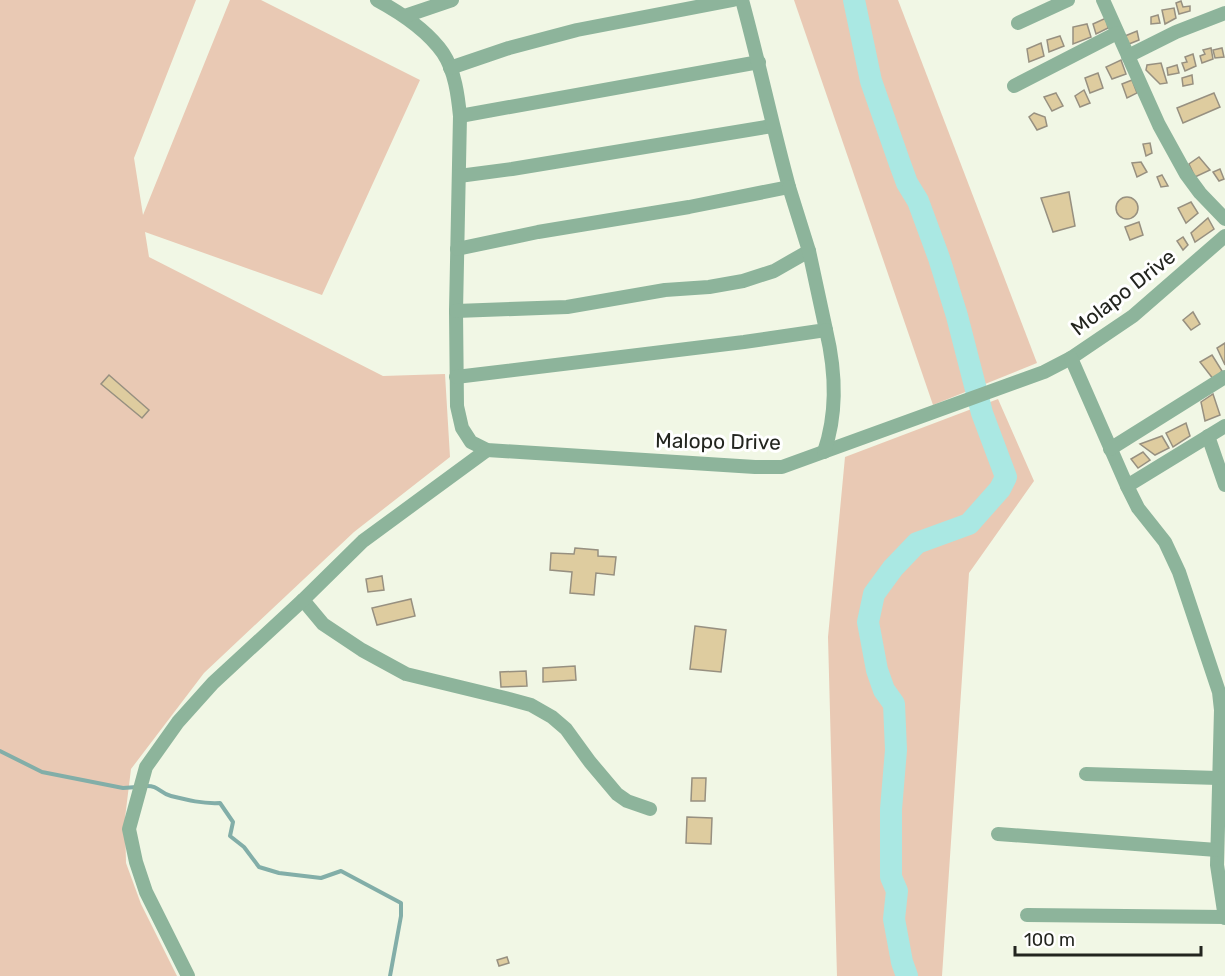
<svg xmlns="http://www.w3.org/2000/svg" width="1225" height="976" font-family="Rubik,sans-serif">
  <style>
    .grass { fill: #e9c9b4 }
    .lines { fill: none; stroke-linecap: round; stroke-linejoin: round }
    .stream { stroke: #82aea8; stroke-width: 4 }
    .river { stroke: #aae8e3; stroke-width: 22 }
    .building { fill: #decc9f; stroke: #979080; stroke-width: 1.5 }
    .minor { stroke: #8db49b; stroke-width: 14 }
    .labels { text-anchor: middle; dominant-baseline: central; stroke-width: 6; stroke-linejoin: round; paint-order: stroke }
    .street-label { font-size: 21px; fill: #23251f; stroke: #fff }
  </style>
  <rect width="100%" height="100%" fill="#f1f7e5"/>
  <!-- grass -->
  <g class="grass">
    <path d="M0 0H196L134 158 143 215 230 0H261L420 80 322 295 145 232 149 257 383 376 445 374 450 457 354 532 204 673 131 769 125 818 126 863 141 904 177 976H0Z"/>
    <path d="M794 0H898L1037 363 933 405Z"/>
    <path d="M998 399 1034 481 969 573 942 976H837L828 637 845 457Z"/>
  </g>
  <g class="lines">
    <!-- stream -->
    <g class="stream">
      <path d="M0 751 42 772 123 788 137 787"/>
      <path d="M145 786C159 785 159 793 171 796 187 800 203 804 220 803L233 822 230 836 244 847 259 867 279 873 321 878 341 871 401 903V916L390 976"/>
    </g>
    <!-- river -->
    <path class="river" d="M854 0 871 81 900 164 907 183 918 201 939 258 957 316 982 413 1006 477 1000 489 969 524 917 543 893 568 874 594 868 622 877 670 884 690 894 704 896 750 891 809V877L897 891 894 919 902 962 907 976"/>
  </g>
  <!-- building -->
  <g class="building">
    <path d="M1181 1 1183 7 1190 6V11L1179 14 1176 3Z"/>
    <path d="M1174 8 1176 18 1165 24 1162 10Z"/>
    <path d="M1158 15 1160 23 1151 24V17Z"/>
    <path d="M1106 18 1108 28 1096 34 1093 24Z"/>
    <path d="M1087 24 1091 37 1073 44V27Z"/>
    <path d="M1137 31 1139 40 1129 44 1125 36Z"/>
    <path d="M1060 36 1064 46 1049 52 1047 40Z"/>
    <path d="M1041 43 1044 56 1029 62 1027 49Z"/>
    <path d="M1211 48 1213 59 1202 63 1200 56 1205 54 1203 50Z"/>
    <path d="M1222 48 1224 57 1215 58 1213 50Z"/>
    <path d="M1193 54 1196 66 1185 71 1182 63 1187 62 1185 57Z"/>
    <path d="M1121 60 1126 74 1112 79 1106 67Z"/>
    <path d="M1161 63 1167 83 1160 84 1146 70 1147 65Z"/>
    <path d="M1177 65 1179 73 1168 75 1167 68Z"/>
    <path d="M1098 73 1103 88 1090 93 1085 78Z"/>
    <path d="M1192 75 1193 84 1183 86 1182 78Z"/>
    <path d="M1132 80 1137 93 1127 98 1122 84Z"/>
    <path d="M1084 90 1090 103 1080 107 1075 96Z"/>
    <path d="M1056 93 1063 106 1052 111 1044 97Z"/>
    <path d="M1214 93 1220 107 1183 123 1177 108Z"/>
    <path d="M1034 113 1045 117 1047 126 1037 130 1029 117Z"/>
    <path d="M1150 143 1152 153 1146 156 1143 144Z"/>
    <path d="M1199 157 1210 170 1195 177 1189 164Z"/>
    <path d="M1141 162 1147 172 1137 177 1132 163Z"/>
    <path d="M1220 169 1224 179 1219 181 1213 172Z"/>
    <path d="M1162 175 1168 186 1161 187 1157 177Z"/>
    <path d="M1069 192 1075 226 1053 232 1041 198Z"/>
    <circle cx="1127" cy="208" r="11"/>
    <path d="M1191 202 1198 213 1186 223 1178 208Z"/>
    <path d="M1208 218 1214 229 1195 242 1191 233Z"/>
    <path d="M1139 222 1143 235 1130 240 1125 227Z"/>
    <path d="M1183 237 1188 245 1183 250 1177 241Z"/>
    <path d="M1193 312 1200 324 1191 330 1183 320Z"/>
    <path d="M1225 343V365L1217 348Z"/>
    <path d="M1212 355 1222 371 1214 380 1200 362Z"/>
    <path d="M109 375 149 410 142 418 101 384Z"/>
    <path d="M1213 394 1220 415 1205 421 1201 402Z"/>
    <path d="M1186 423 1190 436 1173 447 1166 433Z"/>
    <path d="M1162 436 1169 448 1155 455 1140 444Z"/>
    <path d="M1143 452 1150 460 1138 468 1131 459Z"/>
    <path d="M575 548 598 550V556L616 557 614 575 596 573 594 595 570 593 572 572 550 570 551 553 574 554Z"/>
    <path d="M382 576 384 590 368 592 366 579Z"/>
    <path d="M411 599 415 616 377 625 372 608Z"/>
    <path d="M695 626 726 630 721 672 690 669Z"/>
    <path d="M575 666 576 680 543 682V668Z"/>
    <path d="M526 671 527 686 501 687 500 672Z"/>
    <path d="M692 778H706L705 801H691Z"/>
    <path d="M687 817 712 818 711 844 686 843Z"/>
    <path d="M507 957 509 963 499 966 497 960Z"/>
  </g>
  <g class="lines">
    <!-- minor -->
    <g class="minor">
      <path d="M377 0C401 13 427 30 443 53 455 71 458 96 460 116L456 311 457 406 462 428 471 442 487 450 755 467H782L1044 372 1071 358 1133 316 1225 236"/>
      <path d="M1103 0 1159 125 1186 174 1200 193 1225 219"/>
      <path d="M405 16 452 0"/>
      <path d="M1018 23 1068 0"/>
      <path d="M1128 56 1176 32 1225 13"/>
      <path d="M450 68 509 48 577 30 733 0"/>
      <path d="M1014 86 1117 33"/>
      <path d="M460 116 759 62"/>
      <path d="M459 176 512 169 772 126"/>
      <path d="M457 249 538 232 689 207 789 187C772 125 759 62 742 0"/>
      <path d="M456 311 567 307 665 290 709 287 743 281 774 271 809 251"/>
      <path d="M1071 358 1127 486 1138 508 1165 542 1179 572 1219 692 1221 710 1217 865 1225 918"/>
      <path d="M456 377 744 342 826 330 809 251 789 187"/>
      <path d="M1208 436 1225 485"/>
      <path d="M1110 449 1225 377"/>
      <path d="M824 452C838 412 836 372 826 330"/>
      <path d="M1127 486 1225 426"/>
      <path d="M303 600 323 624 362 650 406 674 509 699 531 705 552 717 566 729 590 762 617 794 627 801 650 809"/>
      <path d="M1086 774 1218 778"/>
      <path d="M998 834 1217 850"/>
      <path d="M1027 915 1225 917"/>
      <path d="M188 976 146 892 136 862 129 829 146 767 178 722 213 683 303 600 363 541 487 450"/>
    </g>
  </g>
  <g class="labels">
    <!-- street labels -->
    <g class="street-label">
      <text transform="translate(1123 292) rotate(-38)">Molapo Drive</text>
      <text transform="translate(718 441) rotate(1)">Malopo Drive</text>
    </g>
  </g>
  <!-- scale -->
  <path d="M1015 946v9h186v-9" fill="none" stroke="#23251f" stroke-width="3"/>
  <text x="1024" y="946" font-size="18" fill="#23251f" stroke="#ffffff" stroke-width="4.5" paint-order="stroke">100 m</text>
</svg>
